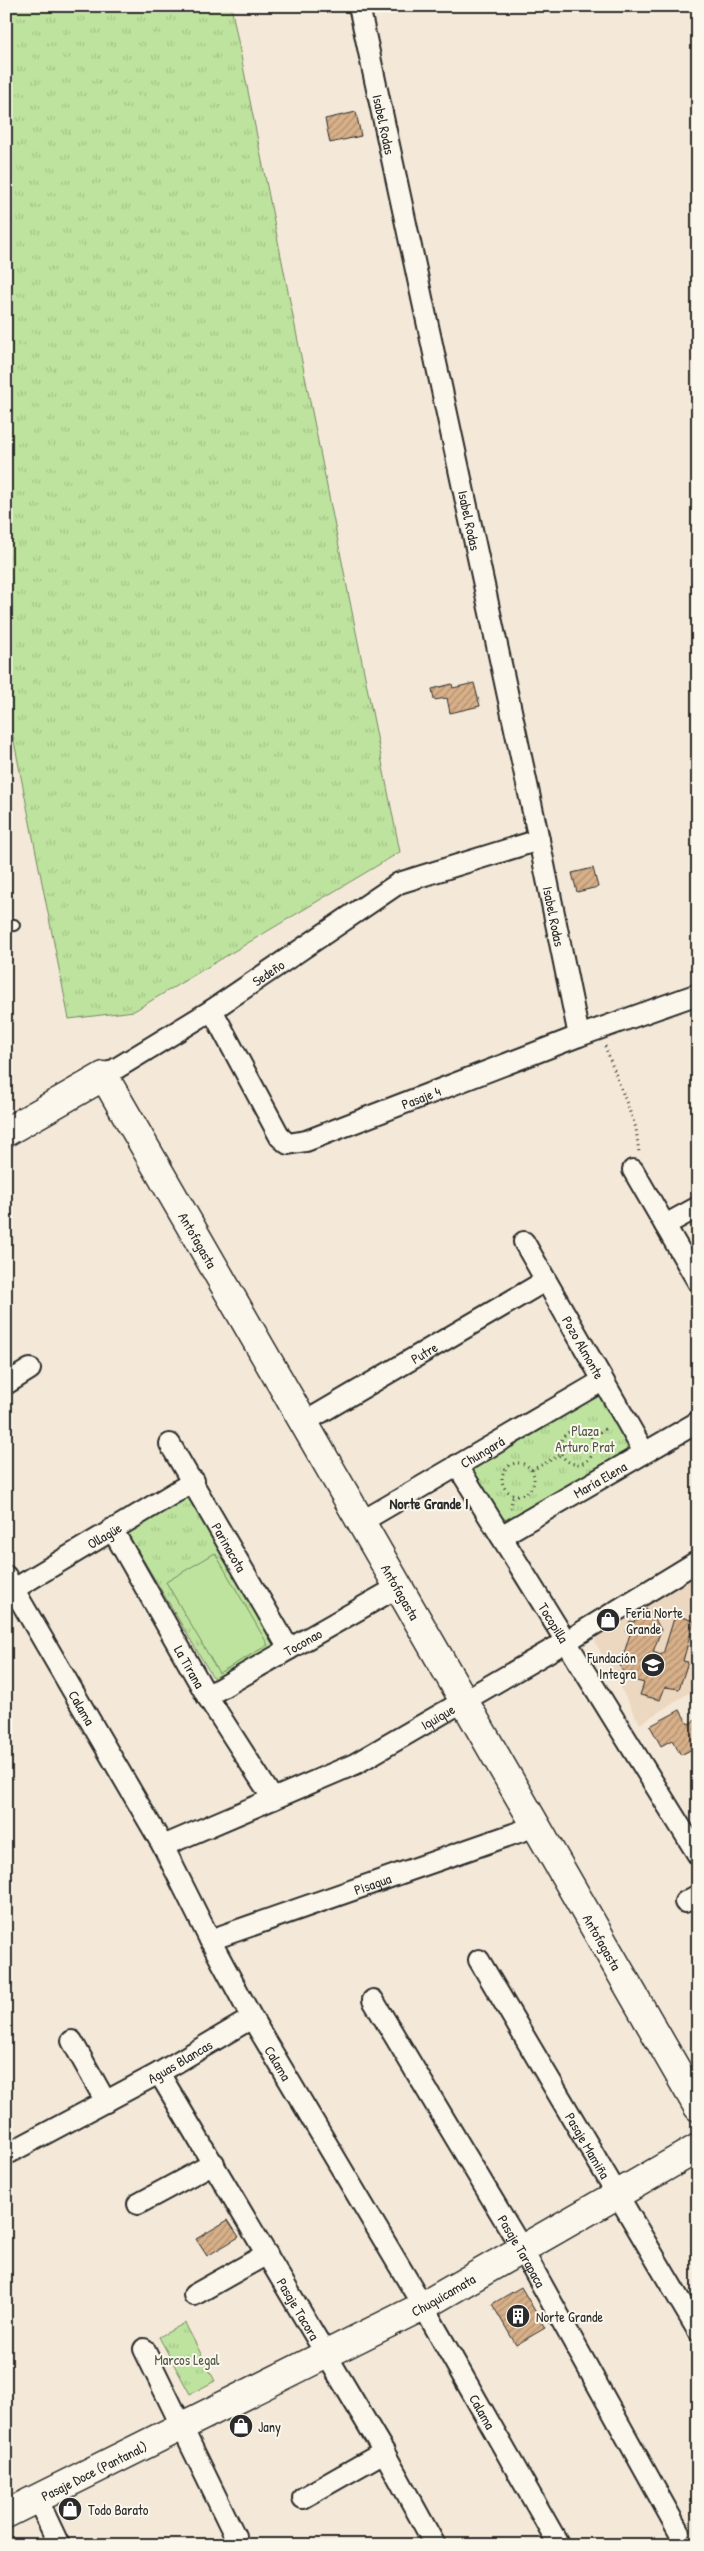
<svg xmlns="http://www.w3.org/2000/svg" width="704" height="2551" font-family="'Patrick Hand',sans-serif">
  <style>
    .built { fill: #ecd8c0 }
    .grass { fill: url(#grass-tufts); stroke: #748764 }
    .pitch { fill: #bee39e; stroke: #748764 }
    .building { fill: url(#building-hatch); stroke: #2b2b2b }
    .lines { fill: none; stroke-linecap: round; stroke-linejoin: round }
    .lane-casing { stroke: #2b2b2b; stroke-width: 14 }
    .street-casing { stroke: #2b2b2b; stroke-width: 24 }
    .secondary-casing { stroke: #2b2b2b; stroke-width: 31 }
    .path { stroke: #2b2b2b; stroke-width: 3; stroke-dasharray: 1 4; stroke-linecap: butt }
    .lane { stroke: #fbf7ec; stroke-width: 10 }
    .street { stroke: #fbf7ec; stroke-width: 20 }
    .secondary { stroke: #fbf7ec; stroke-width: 28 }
    .labels { text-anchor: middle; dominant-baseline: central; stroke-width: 4; stroke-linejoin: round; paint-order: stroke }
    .street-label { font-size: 14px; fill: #2b2b2b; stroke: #fbf7ec }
    .park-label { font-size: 14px; fill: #505948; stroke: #fbf7ec }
    .poi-label { font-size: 14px; fill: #2b2b2b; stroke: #fbf7ec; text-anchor: start }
    .neighbourhood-label { font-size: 15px; font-weight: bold; fill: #2b2b2b; stroke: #fbf7ec }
  </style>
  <defs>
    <pattern id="grass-tufts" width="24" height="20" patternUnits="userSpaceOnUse" patternTransform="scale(1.25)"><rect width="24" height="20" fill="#bee39e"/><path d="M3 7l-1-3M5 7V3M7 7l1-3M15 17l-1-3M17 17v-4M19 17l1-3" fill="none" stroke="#a3c388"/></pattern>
    <pattern id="building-hatch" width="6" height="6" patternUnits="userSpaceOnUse" patternTransform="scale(1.25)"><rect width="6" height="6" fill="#d8b089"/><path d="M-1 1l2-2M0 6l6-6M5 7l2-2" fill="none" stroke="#af8f70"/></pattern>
  </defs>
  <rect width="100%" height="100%" fill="#f4e9d8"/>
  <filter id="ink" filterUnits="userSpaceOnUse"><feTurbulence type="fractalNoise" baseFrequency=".02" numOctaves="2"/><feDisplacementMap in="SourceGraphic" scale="10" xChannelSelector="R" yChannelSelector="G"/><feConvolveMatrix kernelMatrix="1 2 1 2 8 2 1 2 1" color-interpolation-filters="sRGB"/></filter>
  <g filter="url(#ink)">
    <!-- built -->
    <path class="built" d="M698 1569V1687L640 1724 595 1642 599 1630Z"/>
    <!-- grass -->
    <g class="grass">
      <path d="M6 6H231L400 852 134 1011 69 1019 6 701Z"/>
      <path d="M590 1394 601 1396 629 1441 624 1457 507 1525 496 1523 468 1474 471 1466Z"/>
      <path d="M186 1496 198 1501 276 1638 274 1648 223 1681 212 1676 128 1534 135 1526Z"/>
      <path d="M185 2323 215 2381 190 2394 159 2337Z"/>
    </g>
    <!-- pitch -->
    <path class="pitch" d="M215 1553 268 1645 219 1673 166 1582Z"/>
    <!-- building -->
    <g class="building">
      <path d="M356 112 361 136 330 143 325 119Z"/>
      <path d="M474 683 480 706 450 713 447 698 434 700 432 689 452 684 453 688Z"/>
      <path d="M593 868 598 887 577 892 572 873Z"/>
      <path d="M646 1609 651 1612 661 1630 653 1652 661 1655 664 1651 675 1615 694 1621 683 1661 688 1662 679 1689 665 1687 660 1700 640 1695 644 1683 626 1678 620 1666 630 1634 626 1632 630 1621 634 1622 637 1613Z"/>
      <path d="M680 1710 688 1724 698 1719V1746L681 1755 672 1740 661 1746 650 1726Z"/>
      <path d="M228 2220 239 2237 207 2256 196 2239Z"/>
      <path d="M521 2287 545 2328 516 2345 492 2304Z"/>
    </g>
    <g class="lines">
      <!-- lane casing -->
      <g class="lane-casing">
        <path id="lane" d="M6 926 14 925"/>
      </g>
      <!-- street casing -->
      <g class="street-casing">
        <g id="street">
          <path id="s1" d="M359 6 539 840 579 1036"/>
          <path id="s2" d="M212 1010 280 1137 288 1144 306 1141 579 1036 698 994"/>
          <path id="s3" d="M104 1076 212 1010 399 883 539 840"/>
          <path d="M633 1170 698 1282"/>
          <path d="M665 1225 698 1207"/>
          <path id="s4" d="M524 1242 644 1452"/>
          <path d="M6 1384 30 1369"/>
          <path id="s5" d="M303 1423 545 1281"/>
          <path id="s6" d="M170 1444 289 1649"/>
          <path id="s7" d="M457 1465 698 1855"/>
          <path id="s8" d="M361 1522 602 1381"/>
          <path id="s9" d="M112 1529 207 1696 273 1799"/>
          <path id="s10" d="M501 1536 698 1422"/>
          <path id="s11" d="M6 1576 163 1846 210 1940 252 2018 423 2306 559 2545"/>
          <path id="s12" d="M14 1589 194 1481"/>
          <path id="s13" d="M207 1696 398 1587"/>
          <path id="s14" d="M163 1846 355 1764 567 1641 698 1561"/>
          <path d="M685 1902 698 1895"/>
          <path id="s15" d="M210 1940 536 1826"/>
          <path id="s16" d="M479 1960 698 2331"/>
          <path id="s17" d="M373 2000 522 2249 679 2532"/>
          <path d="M72 2041 106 2102"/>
          <path id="s18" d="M159 2073 384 2452 435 2545"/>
          <path id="s19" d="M9 2153 159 2073 252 2018"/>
          <path d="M138 2204 214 2163"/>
          <path d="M194 2295 267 2254"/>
          <path d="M144 2349 235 2536"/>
          <path d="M37 2498 59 2545"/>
          <path d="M303 2498 384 2452"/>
        </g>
      </g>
      <!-- secondary casing -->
      <g class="secondary-casing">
        <g id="secondary">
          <path id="s20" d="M6 1132 104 1076 698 2107"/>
          <path id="s21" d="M6 2514 423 2306 698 2148"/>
        </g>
      </g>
      <!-- path -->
      <g class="path">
        <path d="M605 1046 636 1128 639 1153"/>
        <circle cx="577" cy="1447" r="17"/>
        <path d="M591 1437 608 1427"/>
        <circle cx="518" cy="1479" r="16"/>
        <path d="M532 1470 562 1454"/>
        <path d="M510 1508 514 1494"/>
      </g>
      <!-- lane -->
      <use href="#lane" class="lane"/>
      <!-- street -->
      <use href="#street" class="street"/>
      <!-- secondary -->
      <use href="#secondary" class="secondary"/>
    </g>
  </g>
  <!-- icons -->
  <defs>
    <g id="shop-disc" transform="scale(1.25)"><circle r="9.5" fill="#2b2b2b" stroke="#fbf7ec"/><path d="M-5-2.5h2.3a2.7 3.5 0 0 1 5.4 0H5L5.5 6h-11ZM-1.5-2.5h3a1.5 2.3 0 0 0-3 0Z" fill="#fff"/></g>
    <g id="school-disc" transform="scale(1.25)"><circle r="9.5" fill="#2b2b2b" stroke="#fbf7ec"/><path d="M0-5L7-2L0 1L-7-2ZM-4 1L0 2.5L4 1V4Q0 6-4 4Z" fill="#fff"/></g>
    <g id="building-disc" transform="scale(1.25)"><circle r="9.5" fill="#2b2b2b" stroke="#fbf7ec"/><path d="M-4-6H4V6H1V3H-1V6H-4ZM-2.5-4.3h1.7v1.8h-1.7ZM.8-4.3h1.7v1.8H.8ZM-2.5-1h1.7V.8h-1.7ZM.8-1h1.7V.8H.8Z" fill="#fff"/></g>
  </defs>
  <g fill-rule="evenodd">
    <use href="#shop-disc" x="608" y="1620"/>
    <use href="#school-disc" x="653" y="1665"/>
    <use href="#building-disc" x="518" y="2316"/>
    <use href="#shop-disc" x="241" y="2426"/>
    <use href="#shop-disc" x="70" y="2509"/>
  </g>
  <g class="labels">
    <!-- street labels -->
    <g class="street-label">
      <text stroke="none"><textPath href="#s1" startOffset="121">Isabel Rodas</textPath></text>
      <text stroke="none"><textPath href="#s1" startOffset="526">Isabel Rodas</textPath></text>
      <text stroke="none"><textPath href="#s1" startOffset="931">Isabel Rodas</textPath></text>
      <text stroke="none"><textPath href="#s3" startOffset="194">Sedeño</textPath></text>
      <text stroke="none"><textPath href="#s2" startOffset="296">Pasaje 4</textPath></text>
      <text stroke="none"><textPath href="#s20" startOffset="302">Antofagasta</textPath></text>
      <text stroke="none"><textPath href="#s4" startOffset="121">Pozo Almonte</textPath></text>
      <text stroke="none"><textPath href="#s5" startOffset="140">Putre</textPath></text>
      <text stroke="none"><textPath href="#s8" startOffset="140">Chungará</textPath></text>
      <text stroke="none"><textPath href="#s10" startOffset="114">María Elena</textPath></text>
      <text stroke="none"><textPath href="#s12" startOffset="105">Ollagüe</textPath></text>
      <text stroke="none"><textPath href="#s6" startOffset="119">Parinacota</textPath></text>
      <text stroke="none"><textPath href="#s20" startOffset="708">Antofagasta</textPath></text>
      <text stroke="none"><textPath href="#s7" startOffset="185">Tocopilla</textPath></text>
      <text stroke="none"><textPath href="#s13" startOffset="110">Toconao</textPath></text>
      <text stroke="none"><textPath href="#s9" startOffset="158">La Tirana</textPath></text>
      <text stroke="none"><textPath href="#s11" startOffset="152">Calama</textPath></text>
      <text stroke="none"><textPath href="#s14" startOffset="304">Iquique</textPath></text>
      <text stroke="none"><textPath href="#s15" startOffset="172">Pisagua</textPath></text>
      <text stroke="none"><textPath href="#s20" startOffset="1112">Antofagasta</textPath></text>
      <text stroke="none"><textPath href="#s19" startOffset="194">Aguas Blancas</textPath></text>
      <text stroke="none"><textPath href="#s11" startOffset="558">Calama</textPath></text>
      <text stroke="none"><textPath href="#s16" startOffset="215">Pasaje Mamiña</textPath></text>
      <text stroke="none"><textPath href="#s17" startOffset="292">Pasaje Tarapaca</textPath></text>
      <text stroke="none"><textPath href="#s21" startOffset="489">Chuquicamata</textPath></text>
      <text stroke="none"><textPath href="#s18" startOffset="274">Pasaje Tacora</textPath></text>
      <text stroke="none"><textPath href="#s11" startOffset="962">Calama</textPath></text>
      <text stroke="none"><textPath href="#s21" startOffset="98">Pasaje Doce (Pantanal)</textPath></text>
    </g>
    <!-- park labels -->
    <g class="park-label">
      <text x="585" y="1430">Plaza<tspan x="585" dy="16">Arturo Prat</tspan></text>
      <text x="187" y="2359">Marcos Legal</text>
    </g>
    <!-- poi labels -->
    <g class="poi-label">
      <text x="626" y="1612">Feria Norte<tspan x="626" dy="16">Grande</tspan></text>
      <text x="636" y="1657" text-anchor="end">Fundación<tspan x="636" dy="16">Integra</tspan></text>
      <text x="536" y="2316">Norte Grande</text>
      <text x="258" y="2426">Jany</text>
      <text x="88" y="2509">Todo Barato</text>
    </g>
    <!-- neighbourhood labels -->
    <g class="neighbourhood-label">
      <text x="429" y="1503">Norte Grande I</text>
    </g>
  </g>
  <!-- margin -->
  <rect width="704" height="2551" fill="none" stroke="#fbf7ec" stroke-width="25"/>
  <rect x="12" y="12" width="679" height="2526" fill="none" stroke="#2b2b2b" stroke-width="2" filter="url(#ink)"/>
</svg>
